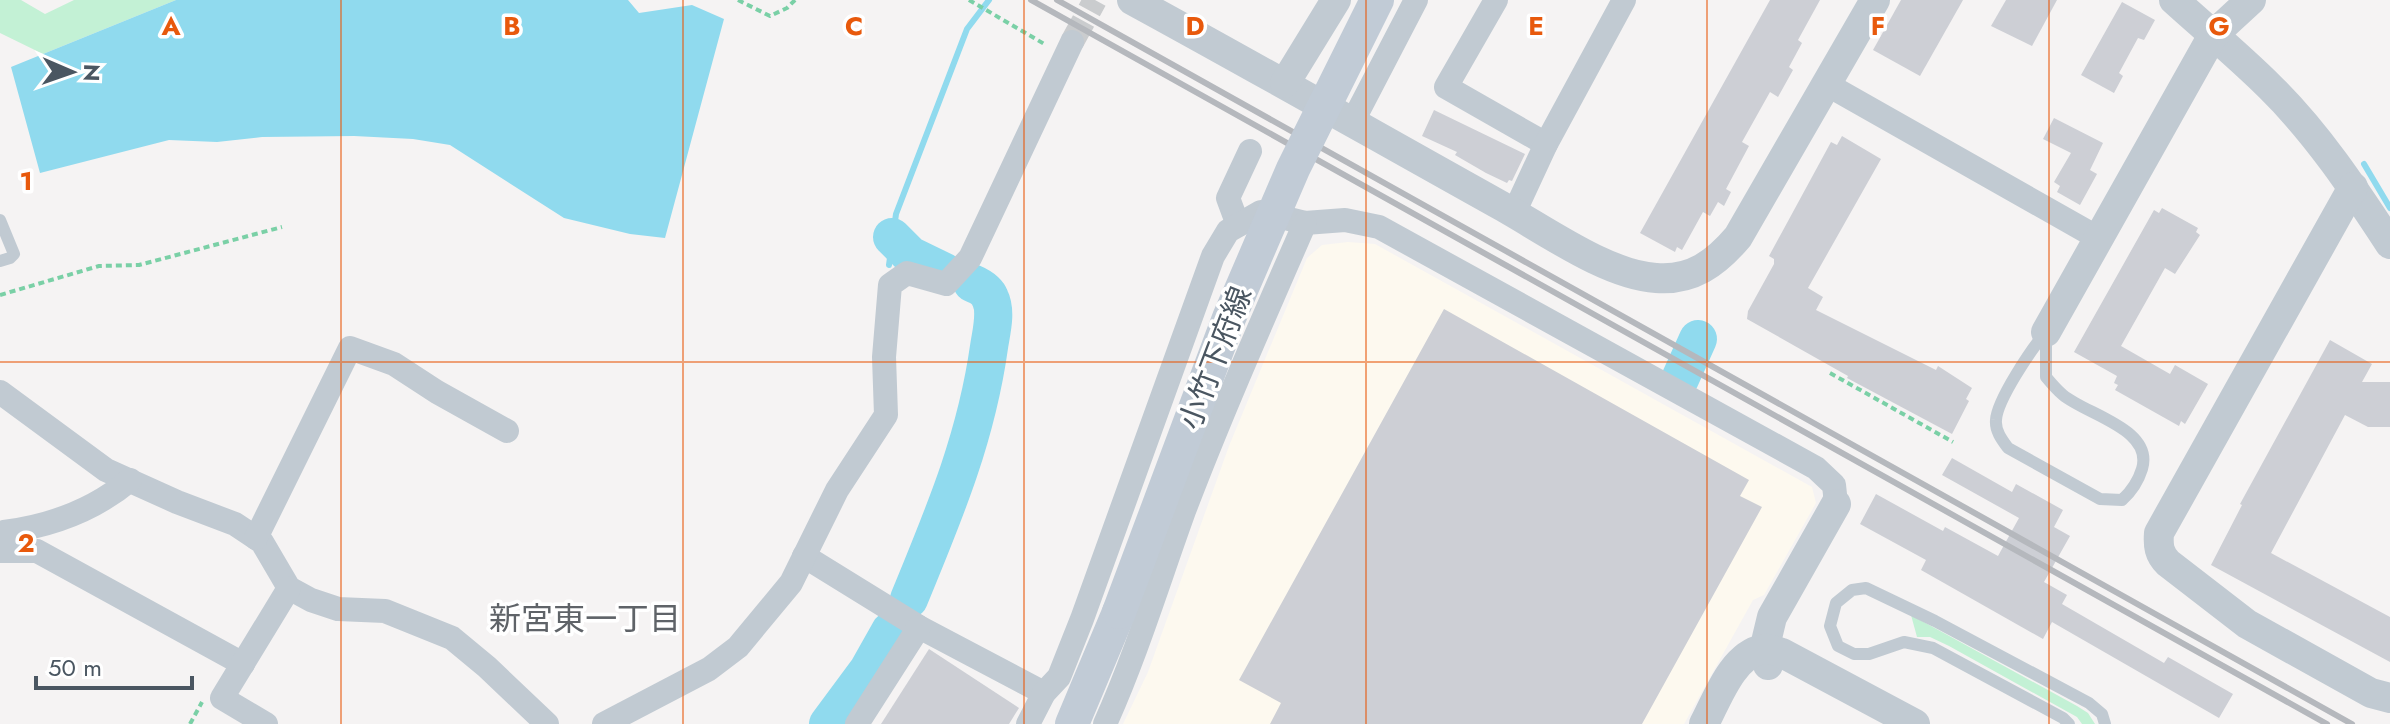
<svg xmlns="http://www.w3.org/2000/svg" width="2390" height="724" font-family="Jost,'Noto Sans JP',sans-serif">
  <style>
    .commercial { fill: #fdf9ef }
    .green { fill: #c3f1d5 }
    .water { fill: #90daee }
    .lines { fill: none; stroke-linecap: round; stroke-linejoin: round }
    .stream { stroke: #90daee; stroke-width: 6 }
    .river { stroke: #90daee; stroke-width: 38 }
    .building { fill: #cdcfd5 }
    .minor-tunnel { stroke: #caccce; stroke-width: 24; stroke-dasharray: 24 12; stroke-linecap: butt }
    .path { stroke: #7ad0a6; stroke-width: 4; stroke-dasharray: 6 4; stroke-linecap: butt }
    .service { stroke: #c1cad2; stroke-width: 12 }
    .minor { stroke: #c1cad2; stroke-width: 24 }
    .tertiary { stroke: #c1cad2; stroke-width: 30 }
    .secondary { stroke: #c1cbd6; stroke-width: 34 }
    .rail { stroke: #b5b8bd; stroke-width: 6 }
    .secondary-bridge { stroke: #c1cbd6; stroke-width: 34 }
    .grid { fill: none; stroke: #e8590c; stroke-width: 2; stroke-opacity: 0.55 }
    .labels { text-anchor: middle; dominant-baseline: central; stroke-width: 7; stroke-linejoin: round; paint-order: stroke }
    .street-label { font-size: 30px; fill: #4a5661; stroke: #fff }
    .neighbourhood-label { font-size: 32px; fill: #5f6368; stroke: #fff }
    .grid-label { font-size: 26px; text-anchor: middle; font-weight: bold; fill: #e8590c; stroke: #fff; stroke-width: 7; stroke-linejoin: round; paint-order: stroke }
  </style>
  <rect width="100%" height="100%" fill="#f5f3f3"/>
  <!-- commercial -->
  <path class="commercial" d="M1348 242 1375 244 1812 487 1816 503 1764 595 1753 600 1684 724H1123L1148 672 1229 446 1307 258 1322 245Z"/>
  <!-- green -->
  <g class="green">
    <path d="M0 0H21L45 14 74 0H176L43 54 0 33Z"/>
    <path d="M1911 615 2077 706 2088 713 2095 724H2082L2077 717 1949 646 1930 637H1917Z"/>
  </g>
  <!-- water -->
  <path class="water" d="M176 0H628L639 13 692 5 724 19 665 238 630 234 564 218 450 145 413 139 354 136 262 137 217 142 169 140 40 173 11 67Z"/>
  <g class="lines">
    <!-- stream -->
    <g class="stream">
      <path d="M2364 164 2390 208"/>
      <path d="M889 265 896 214 967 29 989 0"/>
    </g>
    <!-- river -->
    <g class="river">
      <path d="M892 237 910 255 945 272"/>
      <path d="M1680 379 1698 339"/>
      <path d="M909 599C944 514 976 439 989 347 991 333 997 312 990 298 987 290 979 286 972 283"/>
      <path d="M828 724 868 670 890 631"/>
    </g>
  </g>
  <!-- building -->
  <g class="building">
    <path d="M1770 0H1820L1798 40 1802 43 1789 67 1793 70 1778 97 1770 92 1742 142 1749 146 1726 189 1731 192 1724 206 1718 202 1710 216 1703 212 1682 250 1677 247 1675 252 1640 233Z"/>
    <path d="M1901 0H1963L1920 76 1873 50Z"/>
    <path d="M2006 0H2057L2032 46 1991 26Z"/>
    <path d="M2122 2 2155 20 2144 40 2138 38 2119 73 2123 76 2114 93 2081 75Z"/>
    <path d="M1434 110 1525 154 1512 181 1509 180 1507 183 1486 173 1455 155 1457 152 1422 136Z"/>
    <path d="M2054 118 2103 143 2090 170 2097 174 2080 205 2057 192 2060 186 2054 182 2071 153 2043 139Z"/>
    <path d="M1842 136 1881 159 1808 288 1823 297 1816 310 1936 370 1938 366 1972 388 1966 399 1969 401 1952 434 1847 378 1848 376 1747 319 1748 311 1774 264V259L1769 256 1831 142 1837 145Z"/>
    <path d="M2162 208 2198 228 2196 232 2200 235 2175 274 2165 268 2121 346 2170 374 2175 365 2208 384 2185 424 2181 421 2179 426 2115 390 2118 385 2114 383 2117 376 2074 352 2154 210 2159 213Z"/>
    <path d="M1444 309 1749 480 1740 496 1762 507 1642 724H1270L1281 703 1239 680Z"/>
    <path d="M2330 340 2372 364 2362 382H2390V427H2368L2345 415 2271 553 2390 617V662L2211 565 2242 505 2240 504Z"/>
    <path d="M1952 458 2012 492 2016 484 2063 510 2054 527 2070 536 2044 582 2067 595 2062 604 2164 663 2168 657 2233 694 2219 718 2052 622 2043 639 1921 570 1926 560 1860 524 1876 494 1943 531 1945 527 1998 556 2019 518 1942 475Z"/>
    <path d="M929 649 1019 708 1009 724H881Z"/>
  </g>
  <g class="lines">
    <!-- minor-tunnel -->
    <path class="minor-tunnel" d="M1072 42 1095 0"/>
    <!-- path -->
    <g class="path">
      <path d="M738 0 770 16 787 8 795 0"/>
      <path d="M969 0 1046 45"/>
      <path d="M0 295 99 266 139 265 282 227"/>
      <path d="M1830 373 1953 442"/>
      <path d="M190 724 202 702"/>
    </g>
    <!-- service -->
    <g class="service">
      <path d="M0 220 14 254 10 258 0 261"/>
      <path d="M2046 332V377C2051 383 2057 390 2063 395 2087 415 2154 429 2142 469 2138 482 2132 491 2122 500L2100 499 2008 448C2002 440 1995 431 1996 420 1997 400 2032 348 2046 332Z"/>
      <path d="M2069 724 2063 718 1933 648 1904 642 1869 654H1854L1838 646 1830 626 1836 603 1852 590 1866 588 1935 621 2089 703 2102 714 2105 724"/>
    </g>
    <!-- minor -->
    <g class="minor">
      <path d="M1496 0 1446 87 1546 144"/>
      <path d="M1828 85 2100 239"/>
      <path d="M1352 123 1416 0"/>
      <path d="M1514 213 1546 144 1624 0"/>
      <path d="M1238 225 1228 198 1250 151"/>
      <path d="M0 392 106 470 177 502 235 524 262 542 289 588 311 600 338 609 385 611 452 638 487 667 547 724"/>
      <path d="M256 538 350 348 394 364 437 392 507 431"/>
      <path d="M0 539 4 532C51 526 93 511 130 480"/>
      <path d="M0 551H37L243 664"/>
      <path d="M804 556 919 627 1044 693"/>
      <path d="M266 724 222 698 289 588"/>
      <path d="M604 724 709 669 738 647 791 583 837 490 886 415 884 357 890 285 907 273 946 284 970 258 1072 42"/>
      <path d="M857 724 919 627"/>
      <path d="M1028 724 1044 693 1059 677 1082 619 1213 256 1228 231 1261 212 1305 223 1345 220 1379 227 1816 468 1834 485 1836 504"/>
      <path d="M1105 724C1136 655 1158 583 1184 511 1221 414 1263 319 1305 223"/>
    </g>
    <!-- tertiary -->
    <g class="tertiary">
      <path d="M1132 0C1255 67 1376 136 1498 204 1542 228 1606 275 1656 278 1692 281 1716 263 1738 237L1875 0"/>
      <path d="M2174 0C2206 29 2240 57 2270 87 2317 133 2354 189 2390 244"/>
      <path d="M1285 83 1336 0"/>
      <path d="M2353 187 2159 533C2158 546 2159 554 2168 563L2247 624 2371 693 2390 698"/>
      <path d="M2046 332 2213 35 2251 0"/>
      <path d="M1768 665 1766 642 1772 617 1836 504"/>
      <path d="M1704 724C1717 700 1732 655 1763 649 1769 648 1776 651 1782 653L1915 724"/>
    </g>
    <!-- secondary -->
    <path class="secondary" d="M1072 724 1119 612"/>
    <!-- rail -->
    <g class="rail">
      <path d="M1031 0 2327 724"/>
      <path d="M1057 0 2352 724"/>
    </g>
    <!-- secondary-bridge -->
    <path class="secondary-bridge" d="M1119 612 1229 318 1293 169 1377 0"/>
  </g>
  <!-- grid -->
  <path class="grid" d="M341 0V724M683 0V724M1024 0V724M1366 0V724M1707 0V724M2049 0V724M0 362H2390"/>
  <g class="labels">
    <!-- street labels -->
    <g class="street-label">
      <text transform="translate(1215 358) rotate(-69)">小竹下府線</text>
    </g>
    <!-- neighbourhood labels -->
    <g class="neighbourhood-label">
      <text x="585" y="619">新宮東一丁目</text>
    </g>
  </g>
  <g class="grid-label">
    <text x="171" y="35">A</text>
    <text x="512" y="35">B</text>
    <text x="854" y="35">C</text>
    <text x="1195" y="35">D</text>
    <text x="1536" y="35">E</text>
    <text x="1878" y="35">F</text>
    <text x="2219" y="35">G</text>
    <text x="26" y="190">1</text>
    <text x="26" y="552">2</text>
  </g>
  <!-- north arrow -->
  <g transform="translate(72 72) rotate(92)" stroke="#ffffff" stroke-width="6" paint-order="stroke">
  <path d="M0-6L14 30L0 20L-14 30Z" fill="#4a5661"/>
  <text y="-12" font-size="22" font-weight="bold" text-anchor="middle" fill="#4a5661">N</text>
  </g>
  <!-- scale -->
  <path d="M36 676v12h156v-12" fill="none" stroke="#4a5661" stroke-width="4"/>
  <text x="48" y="676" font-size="24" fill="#4a5661" stroke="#ffffff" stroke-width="6" paint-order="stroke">50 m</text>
</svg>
